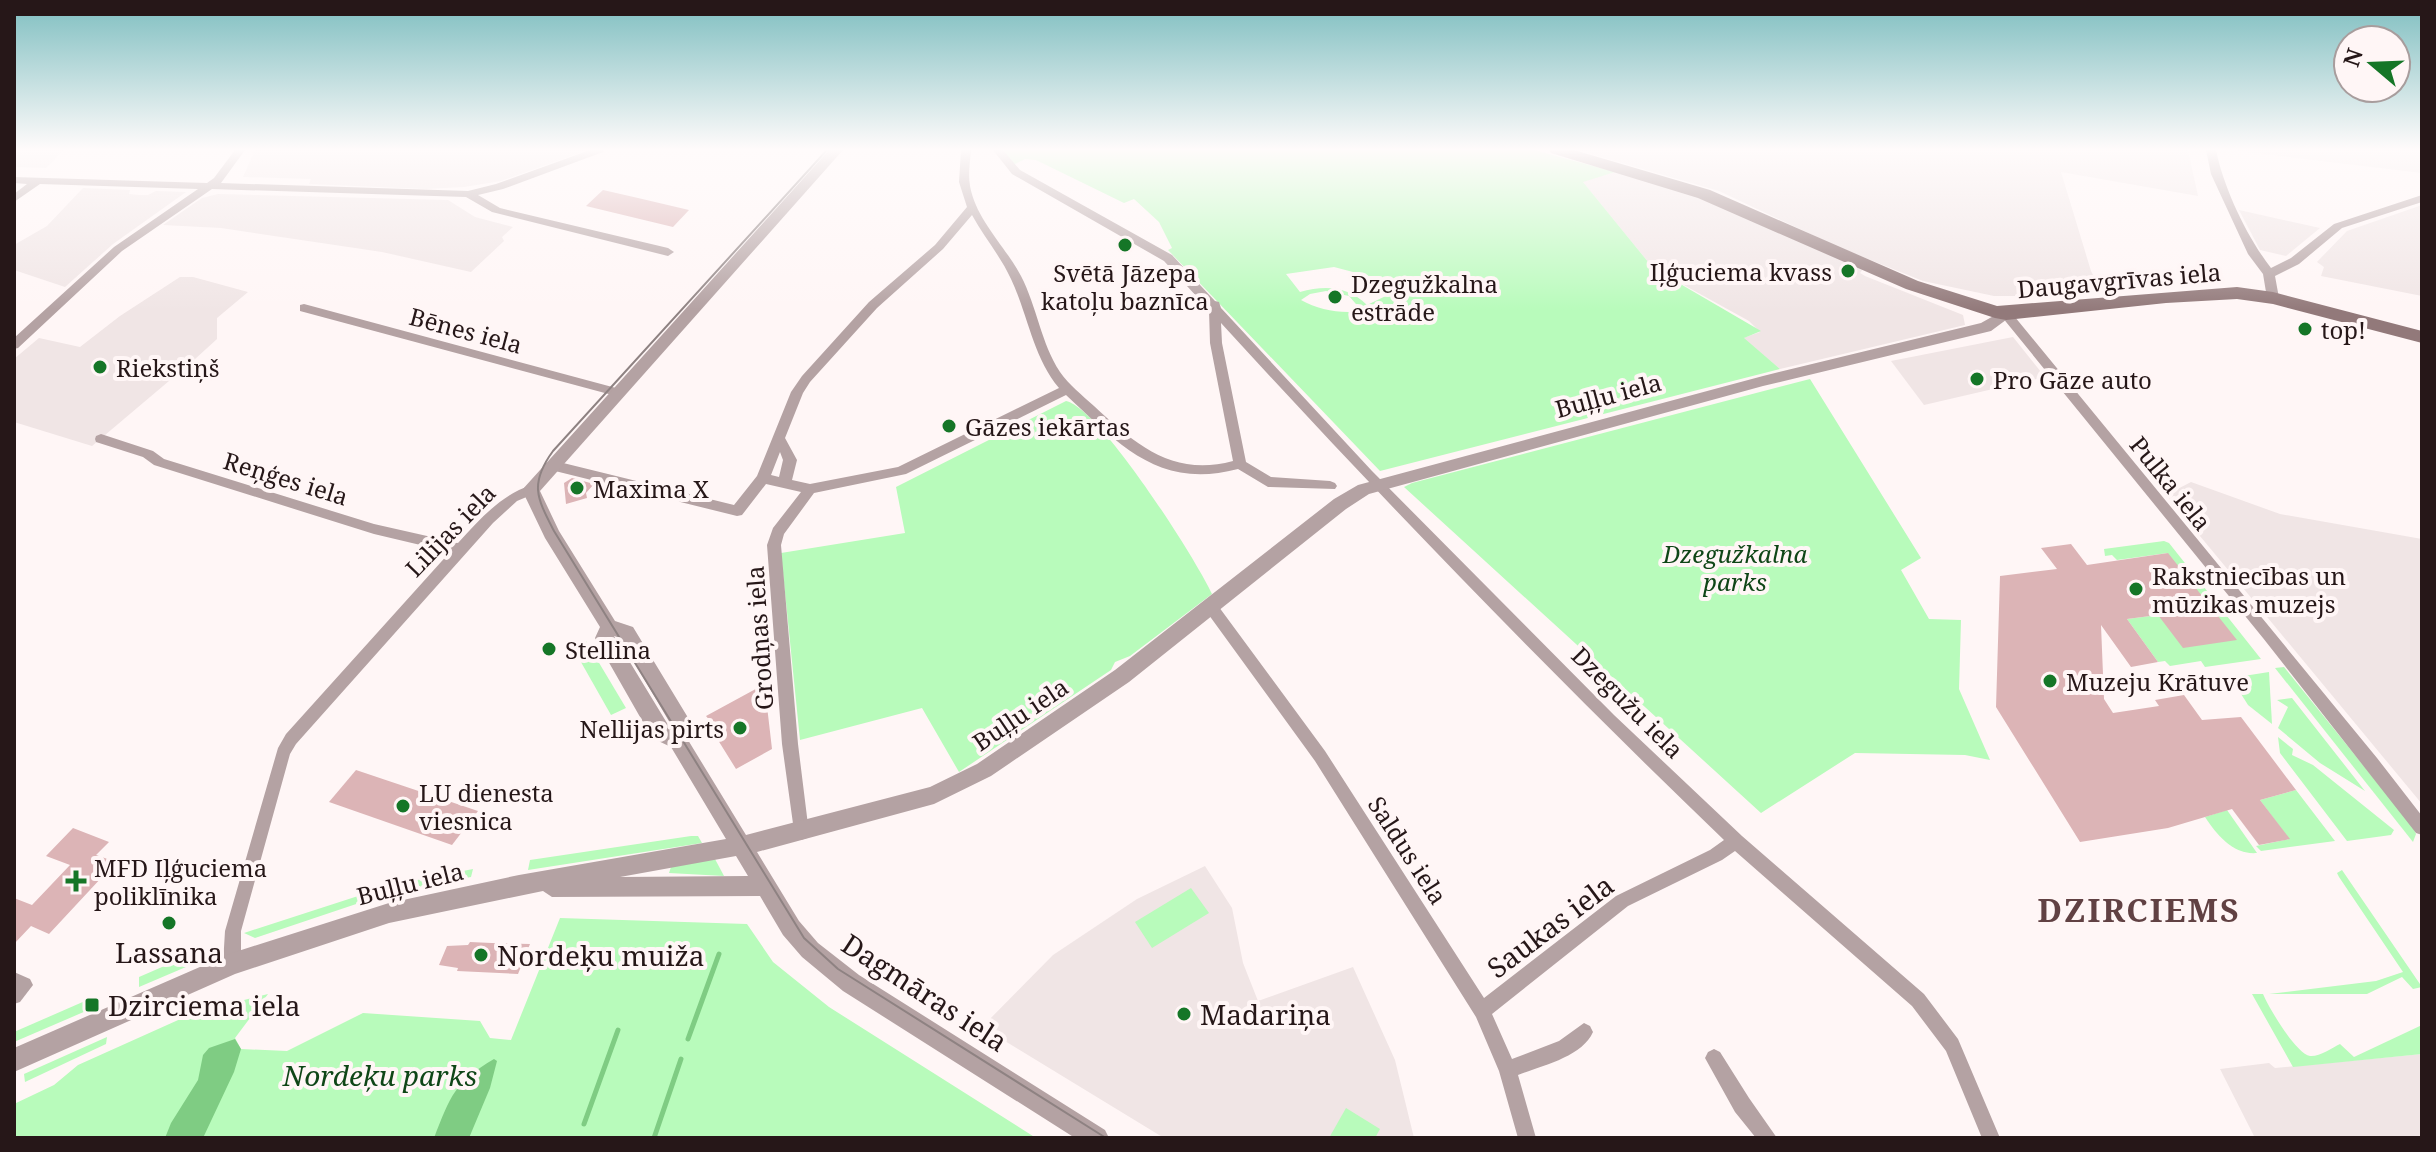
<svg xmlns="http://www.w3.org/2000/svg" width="2436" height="1152" font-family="'Noto Serif',serif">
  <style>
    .built { fill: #f0e5e5 }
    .green { fill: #b8fbbb; fill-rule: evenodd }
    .water { fill: #7fcc83 }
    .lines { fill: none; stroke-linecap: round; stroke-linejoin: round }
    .stream { stroke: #7fcc83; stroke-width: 5 }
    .building { fill: #dcb4b6 }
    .minor { fill: #b4a2a3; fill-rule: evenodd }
    .tertiary { fill: #b4a2a3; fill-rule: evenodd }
    .secondary { fill: #92797a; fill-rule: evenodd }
    .tram { stroke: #8e8282; stroke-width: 2 }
    .poi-dot { fill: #157627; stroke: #fff6f6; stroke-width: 3 }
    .labels { text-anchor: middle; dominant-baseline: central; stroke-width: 8; stroke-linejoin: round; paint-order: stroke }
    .poi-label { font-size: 24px; fill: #261718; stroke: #fff6f6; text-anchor: start }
    .street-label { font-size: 24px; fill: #261718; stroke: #fff6f6 }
    .park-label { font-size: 24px; font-style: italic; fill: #0f4617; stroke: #fff6f6 }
    .near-street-label { font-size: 28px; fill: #261718; stroke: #fff6f6 }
    .near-poi-label { font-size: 28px; fill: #261718; stroke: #fff6f6; text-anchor: start }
    .near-park-label { font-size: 28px; font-style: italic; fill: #0f4617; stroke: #fff6f6 }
    .district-label { font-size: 32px; font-weight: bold; letter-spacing: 2px; fill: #614143; stroke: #fff6f6 }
  </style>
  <rect width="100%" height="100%" fill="#fff6f6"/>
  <!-- built -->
  <g class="built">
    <path d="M14 150H64L46 168 14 167Z"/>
    <path d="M255 150H588L501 181 464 187 426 189 309 184 311 179 243 177Z"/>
    <path d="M1577 150H2188L2198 196 2061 172 2091 271 2101 291 2055 296H1994L1923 281 1838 247 1719 191Z"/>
    <path d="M2231 150H2422V173L2380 168Z"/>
    <path d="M1615 172 1693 195 1863 269 1860 273 1865 276 1963 315 1965 325 1780 369 1743 338 1760 332 1749 321 1653 268 1582 181Z"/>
    <path d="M83 188 130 190 129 194 139 195H148L156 191 186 192 113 244 65 287 14 270V245L47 226Z"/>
    <path d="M218 194 448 200 475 217 513 227 502 237 504 241 471 272 382 252 221 228 163 225 202 198Z"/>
    <path d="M2422 205V296L2321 276 2324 267 2317 262 2347 231Z"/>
    <path d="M2239 210 2320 228 2286 256 2260 250Z"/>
    <path d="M180 277H193L248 292 217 318V339L195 359 92 446 14 422V359L39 338 80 347 120 316Z"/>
    <path d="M2013 337 2045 377 1924 405 1891 361Z"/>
    <path d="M2191 482 2280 514 2422 539V804L2166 495Z"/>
    <path d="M1205 866 1232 908 1243 963 1258 1001 1353 967 1395 1060 1414 1138H1164L982 1027 1053 955 1137 899Z"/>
    <path d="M2422 1054V1138H2255L2220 1069 2269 1063 2275 1068Z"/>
  </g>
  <!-- green -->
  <g class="green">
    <path d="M1003 150H1534L1615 172 1583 182 1653 268 1761 331 1744 338 1780 369 1380 471 1168 250 1172 248 1159 222 1134 199 1124 203 1036 160 1025 159 1013 165ZM1334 267 1372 277 1392 293 1367 305C1348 286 1325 285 1300 292L1286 274ZM1326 291 1349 296 1362 311C1341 314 1319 310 1301 300L1310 294Z"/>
    <path d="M1810 379 1921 558 1901 570 1929 619 1961 620 1959 689 1990 760 1965 755 1855 753 1761 813 1404 487 1412 483Z"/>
    <path d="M1066 401C1100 408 1196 559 1212 594L1130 656 1115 662 1111 670 959 772 922 708 800 740 781 553 905 533 896 487Z"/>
    <path d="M2164 541 2169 543 2261 659 2205 667 2201 661 2170 666 2165 661 2158 662 2127 619 2158 615 2168 553 2117 560 2112 555 2105 556 2104 549Z"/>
    <path d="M586 641 626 708 611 715 573 648Z"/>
    <path d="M2284 667 2413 827 2416 834 2413 842 2275 668Z"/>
    <path d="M2269 672 2272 724 2248 705 2231 678Z"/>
    <path d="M2292 698 2365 791 2320 763 2278 728 2288 707 2277 700Z"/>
    <path d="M2278 737 2293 749 2292 755 2313 765 2394 830 2391 835 2347 841 2280 753Z"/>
    <path d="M2296 790 2335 841 2261 851 2256 846 2289 839 2260 800Z"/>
    <path d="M2227 810 2257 853C2233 855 2217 835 2205 817Z"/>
    <path d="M691 836H698L702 843 528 870 530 860Z"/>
    <path d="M715 859 724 876 669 873 671 867Z"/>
    <path d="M473 869 471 877 383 895 255 938 244 933 392 885Z"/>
    <path d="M2342 870 2422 987 2413 989 2402 977 2367 994H2269L2376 981 2403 972 2339 877 2337 873Z"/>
    <path d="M1191 888 1209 913 1152 948 1135 922Z"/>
    <path d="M560 918 747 924 773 962 829 1007 1036 1138H14V1104L54 1085 78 1065 196 1012 268 994 235 1038 241 1049 287 1051 363 1013 480 1021 490 1038 511 1040Z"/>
    <path d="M199 951 200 961 139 987V977Z"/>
    <path d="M2252 994H2263C2269 1008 2296 1054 2310 1056 2319 1057 2332 1048 2340 1044L2354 1057 2422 1025V1054L2293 1067Z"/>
    <path d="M85 1001 86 1011 14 1042V1032Z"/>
    <path d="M107 1037 106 1044 25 1082 24 1074Z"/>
    <path d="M1346 1108 1380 1129 1375 1138H1329Z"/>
  </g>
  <!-- water -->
  <g class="water">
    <path d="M235 1039 241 1049 234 1072 203 1138H165L171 1123 198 1080 203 1055 209 1048Z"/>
    <path d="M494 1059 497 1061 490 1088 469 1138H434C451 1095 454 1083 494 1059Z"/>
  </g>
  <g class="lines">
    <!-- stream -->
    <g class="stream">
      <path d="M688 1039 719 954"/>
      <path d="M584 1124 618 1030"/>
      <path d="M654 1138 681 1059"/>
    </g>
  </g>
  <!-- building -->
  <g class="building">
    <path d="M603 190 638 198 689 210 673 227 586 206Z"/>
    <path d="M572 478 594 484 586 493 587 498 566 504 564 483Z"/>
    <path d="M2071 544 2087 565 2168 553 2237 640 2183 648 2158 615 2127 619 2158 662 2131 667 2101 625 2104 699 2113 713 2159 706 2155 700 2184 695 2202 720 2241 717 2296 790 2260 800 2290 839 2259 845 2232 809 2168 828 2080 842 1996 707 2000 576 2057 569 2041 548Z"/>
    <path d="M763 685H774L776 703 767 706 772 749 736 769 708 724 711 722 706 716Z"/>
    <path d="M356 770 478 811 452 845 329 802Z"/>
    <path d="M73 828 109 842 96 855 116 862 49 934 31 926 14 944V898L32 905 70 865 46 856Z"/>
    <path d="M470 942 492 943 530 944 518 974 457 971 458 968 439 965 447 946 468 945Z"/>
  </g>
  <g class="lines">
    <!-- minor -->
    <g class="minor">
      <path d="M235 150H245L221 183 468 191 496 184 590 150H604L603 152 503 189 478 195 500 208 668 248 674 252 668 256 492 212 466 197 212 189 122 251 18 348 14 349V338L114 247 198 189 40 184 14 202V194L27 184 14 183V177L207 183 214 178Z"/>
      <path d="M961 150H971C970 162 968 174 970 186 976 220 1006 247 1021 276 1037 307 1041 343 1060 372 1069 385 1082 395 1094 406 1136 445 1173 477 1233 461L1210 343 1209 310 1164 261 1012 174 993 150H1003L1020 170 1172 255 1215 301 1219 302 1221 308 1372 471 1614 715 1742 836 1924 994 1958 1039 2000 1138H1982L1946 1051 1912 1006 1735 851 1722 860 1628 906 1492 1014 1512 1059 1559 1041 1584 1023 1590 1026 1593 1032C1582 1057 1541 1066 1518 1075L1536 1138H1518L1499 1071 1476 1017 1315 761 1206 611 1204 607 1206 603H1216L1325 751 1484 998 1616 896 1710 850 1724 840C1551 674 1384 501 1221 323L1222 343 1246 462 1271 477 1330 481 1335 483 1337 486 1335 489 1268 487 1238 469C1159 490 1120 445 1066 395L906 474 814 493 784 534 781 545 798 744 809 833 807 838 801 840 795 838 782 744 767 545 773 528 801 492 766 484 742 515 737 516 551 470 544 465 551 460 734 505 757 476 791 392 802 376 869 302 935 245 967 207 959 182ZM972 215C984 237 1001 257 1011 279 1028 315 1033 357 1059 388L898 467 810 484 792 480 797 460 785 438 803 393 810 382 877 308 943 249ZM780 452 783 460 779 477 771 475Z"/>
      <path d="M2206 150H2216C2224 189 2247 237 2271 268L2291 258 2334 224 2422 195V202L2342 228 2299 264 2275 276 2279 298 2273 302 2267 298 2263 274 2248 254 2211 174Z"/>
      <path d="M304 304 616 388 622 392 616 396 300 311V305Z"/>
      <path d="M2006 310 2010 311 2377 758 2422 816V835L2416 833 2263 638 2002 317V311Z"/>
      <path d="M101 434 153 451 164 459 374 524 458 543C480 519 500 496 531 485L538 490 536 493 517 501 493 523 296 744 290 754 241 931V964L238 970 232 972 226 970 223 964 225 931 278 748 286 734 450 552 374 534 154 465 143 457 96 442 95 439 96 436Z"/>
      <path d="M14 972 30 979 33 985 20 1002 14 1004Z"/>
      <path d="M1714 1049 1720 1052 1749 1098 1777 1138H1756L1735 1112 1705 1058 1708 1052Z"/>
    </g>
    <!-- tertiary -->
    <path class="tertiary" d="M829 150H843L540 491 559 531 615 621 633 627 687 716 690 722 688 740 746 835 930 787 977 764 1115 670 1334 499 1358 485 1763 376 1981 323 2006 309 2014 314 1991 331 1763 386 1369 494 1346 509 1129 682 991 776 934 804 757 852 799 921 818 943 859 975 1105 1130 1109 1138H1075L843 991 802 957 783 935 760 896 552 897 543 891 389 923 235 974 14 1072V1048L232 953 389 903 519 875 726 839 671 747 652 738 595 638 600 627 545 538 522 490ZM614 636 620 638 670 723V728ZM736 856 748 876 620 877Z"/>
    <!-- secondary -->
    <path class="secondary" d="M1549 150H1574L1710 190 1918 281 1997 306 2237 287 2273 292 2422 331V343L2273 304 2237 299 2166 303 2006 320 1995 318 1906 289 1698 198 1551 153Z"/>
    <!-- tram -->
    <path class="tram" d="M827 150 553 451C529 484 537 498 554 531L804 938 838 969 1106 1138"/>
  </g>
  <!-- sky -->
  <linearGradient id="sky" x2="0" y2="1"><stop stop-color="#7ebec0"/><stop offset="0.48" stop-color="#fffbfb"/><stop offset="1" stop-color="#fffbfb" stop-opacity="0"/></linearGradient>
  <rect width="2436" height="311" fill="url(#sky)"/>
  <!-- markers -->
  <g class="poi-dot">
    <circle cx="1125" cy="245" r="8"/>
    <circle cx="1848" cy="271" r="8"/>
    <circle cx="1335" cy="297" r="8"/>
    <circle cx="2305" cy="329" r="8"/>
    <circle cx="100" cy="367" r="8"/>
    <circle cx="1977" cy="379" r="8"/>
    <circle cx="949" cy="426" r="8"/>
    <circle cx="577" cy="488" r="8"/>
    <circle cx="2136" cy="589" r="8"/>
    <circle cx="549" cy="649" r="8"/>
    <circle cx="2050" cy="681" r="8"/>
    <circle cx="740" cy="728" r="8"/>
    <circle cx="403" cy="806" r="8"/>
    <path d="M72 869h8v8h8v8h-8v8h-8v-8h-8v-8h8z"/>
    <circle cx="169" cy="923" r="8"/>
    <circle cx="481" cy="955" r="8"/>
    <rect x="84" y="997" width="16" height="16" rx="4"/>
    <circle cx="1184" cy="1014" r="8"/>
  </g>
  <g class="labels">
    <!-- poi labels -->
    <g class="poi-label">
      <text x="1832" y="271" text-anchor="end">Iļģuciema kvass</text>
      <text x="1125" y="272" text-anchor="middle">Svētā Jāzepa<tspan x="1125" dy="28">katoļu baznīca</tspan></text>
      <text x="1351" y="283">Dzegužkalna<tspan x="1351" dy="28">estrāde</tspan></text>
      <text x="2321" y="329">top!</text>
      <text x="116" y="367">Riekstiņš</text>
      <text x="1993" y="379">Pro Gāze auto</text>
      <text x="965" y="426">Gāzes iekārtas</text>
      <text x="593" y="488">Maxima X</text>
      <text x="2152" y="575">Rakstniecības un<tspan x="2152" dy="28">mūzikas muzejs</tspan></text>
      <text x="565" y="649">Stellina</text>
      <text x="2066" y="681">Muzeju Krātuve</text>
      <text x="724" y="728" text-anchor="end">Nellijas pirts</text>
      <text x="419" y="792">LU dienesta<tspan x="419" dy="28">viesnica</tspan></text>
      <text x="94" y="867">MFD Iļģuciema<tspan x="94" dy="28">poliklīnika</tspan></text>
    </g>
    <!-- street labels -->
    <g class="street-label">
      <text transform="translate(2119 280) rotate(-5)">Daugavgrīvas iela</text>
      <text transform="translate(466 330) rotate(15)">Bēnes iela</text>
      <text transform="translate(1608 395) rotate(-15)">Buļļu iela</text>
      <text transform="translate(286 478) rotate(17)">Reņģes iela</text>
      <text transform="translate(2171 483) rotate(51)">Pulka iela</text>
      <text transform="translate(450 530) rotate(-46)">Lilijas iela</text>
      <text transform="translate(759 638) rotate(-94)">Grodņas iela</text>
      <text transform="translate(1628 702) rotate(45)">Dzegužu iela</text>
      <text transform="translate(1020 714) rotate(-34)">Buļļu iela</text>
      <text transform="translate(1408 850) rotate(57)">Saldus iela</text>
      <text transform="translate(410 883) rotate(-14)">Buļļu iela</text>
    </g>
    <!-- park labels -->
    <g class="park-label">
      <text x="1735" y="553">Dzegužkalna<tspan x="1735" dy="28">parks</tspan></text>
    </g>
    <!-- near-street labels -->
    <g class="near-street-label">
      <text transform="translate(1550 926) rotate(-37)">Saukas iela</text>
      <text transform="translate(925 992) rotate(33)">Dagmāras iela</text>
    </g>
    <!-- near-poi labels -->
    <g class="near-poi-label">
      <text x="169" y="952" text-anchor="middle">Lassana</text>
      <text x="497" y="955">Nordeķu muiža</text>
      <text x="108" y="1005">Dzirciema iela</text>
      <text x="1200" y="1014">Madariņa</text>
    </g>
    <!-- near-park labels -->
    <g class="near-park-label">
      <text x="380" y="1075">Nordeķu parks</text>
    </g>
    <!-- district labels -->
    <g class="district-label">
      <text x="2139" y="909">DZIRCIEMS</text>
    </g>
  </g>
  <!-- border -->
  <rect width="2436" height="1152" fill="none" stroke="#261718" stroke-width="32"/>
  <!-- north arrow -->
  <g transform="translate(2372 64) rotate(289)"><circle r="38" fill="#fff6f6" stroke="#a89d9d" stroke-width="2"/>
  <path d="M0-6L14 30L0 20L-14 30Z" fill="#157627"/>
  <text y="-12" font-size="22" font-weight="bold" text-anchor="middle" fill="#261718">N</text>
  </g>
</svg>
